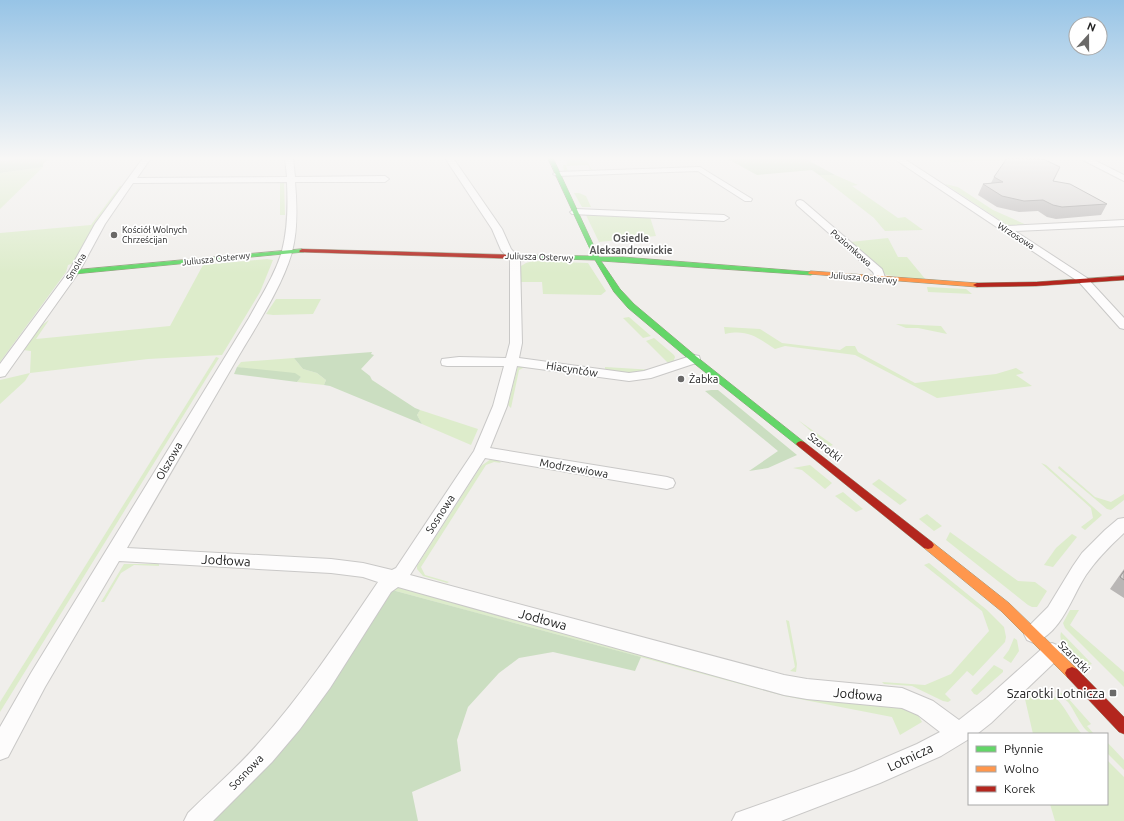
<svg xmlns="http://www.w3.org/2000/svg" width="1124" height="821" font-family="Ubuntu,sans-serif">
  <style>
    .grass { fill: #ddeccb }
    .forest { fill: #cbdec1 }
    .lines { fill: none; stroke-linecap: round; stroke-linejoin: round }
    .street-casing { stroke: #c9c8c7; stroke-width: 2 }
    .fast-casing { stroke: #999a82; stroke-width: 1 }
    .slow-casing { stroke: #999a82; stroke-width: 1 }
    .jam-casing { stroke: #999a82; stroke-width: 1 }
    .street { fill: #fdfcfc; fill-rule: evenodd }
    .fast { fill: #63d668; fill-rule: evenodd }
    .slow { fill: #ff974d; fill-rule: evenodd }
    .jam { fill: #b3261e; fill-rule: evenodd }
    .wall { fill: #b9b6b5 }
    .building { fill: #d7d4d2; stroke: #969493 }
    .poi-dot { fill: #6a6968; stroke: #fff; stroke-width: 1.5 }
    .labels { text-anchor: middle; dominant-baseline: central; stroke-width: 3.5; stroke-linejoin: round; paint-order: stroke }
    .far-poi-label { font-size: 9px; fill: #222; stroke: #fff; text-anchor: start }
    .far-street-label { font-size: 9px; fill: #222; stroke: #fff }
    .far-neighbourhood-label { font-size: 10px; font-weight: bold; fill: #555; stroke: #fff }
    .street-label { font-size: 11px; fill: #222; stroke: #fff }
    .poi-label { font-size: 11px; fill: #222; stroke: #fff; text-anchor: start }
    .near-street-label { font-size: 13px; fill: #222; stroke: #fff }
    .near-poi-label { font-size: 13px; fill: #222; stroke: #fff; text-anchor: end }
  </style>
  <rect width="100%" height="100%" fill="#f0eeeb"/>
  <!-- grass -->
  <g class="grass">
    <path d="M946 158H1024L1025 159 951 162Z"/>
    <path d="M566 159H586L593 172H592L588 165 566 166 568 171H564L563 165H567Z"/>
    <path d="M43 167 0 209V173Z"/>
    <path d="M819 175H835L858 185 852 186 898 218 905 217 923 230 885 231 874 218Z"/>
    <path d="M280 181H284L285 215H280Z"/>
    <path d="M945 184 958 187 993 210 1029 226 1007 225Z"/>
    <path d="M120 186H123L74 263 68 265 66 272 0 362V233L91 225Z"/>
    <path d="M574 193H579L586 196 591 207H582Z"/>
    <path d="M589 214 650 217 656 236 599 242 586 215Z"/>
    <path d="M888 238 898 257H907L926 280 886 275 850 242Z"/>
    <path d="M267 259 273 260 260 292 222 355 148 359 30 373 25 381 0 404V380L30 373 31 351 23 350 42 325 49 320 36 339 170 326 203 265Z"/>
    <path d="M533 261 588 263 606 291 601 295 543 294 542 282H521V266L526 263Z"/>
    <path d="M927 287 966 289 972 294 928 292Z"/>
    <path d="M276 299H321L313 314 273 315 266 314Z"/>
    <path d="M629 317 651 336 643 338 623 318Z"/>
    <path d="M896 324 941 326 947 334 918 328H906Z"/>
    <path d="M724 327 760 329 782 343 840 350 846 346H855L858 352 915 383 996 374 1016 368 1024 373 1016 375 1032 386 937 398 855 355 785 346 775 349C757 337 747 329 725 334Z"/>
    <path d="M654 338 674 355 675 357 674 360 677 361 675 363C641 374 627 376 592 371 585 370 576 370 571 367L605 372V367L654 370 668 363 646 341Z"/>
    <path d="M216 357 219 358 0 712V702Z"/>
    <path d="M294 358 303 369 317 373 326 380 324 385 297 382 301 377 237 367 241 362Z"/>
    <path d="M518 366 537 367 538 369 525 367 519 370 511 408 508 405Z"/>
    <path d="M420 410 478 429 471 445 422 424 417 415Z"/>
    <path d="M798 420 829 442 833 445 826 448 809 434 812 432Z"/>
    <path d="M491 459H497L501 463 494 462 486 465 421 567 425 575 449 582 447 583 423 576 417 569V566L481 466Z"/>
    <path d="M1041 463 1046 465 1102 515 1085 530 1081 527 1093 518 1091 508Z"/>
    <path d="M810 465 832 483 825 489 802 470 793 468Z"/>
    <path d="M1059 466 1095 497 1111 502 1124 494V500L1111 510 1107 509 1058 468Z"/>
    <path d="M879 479 907 500 900 505 872 484Z"/>
    <path d="M843 492 863 509 856 512 835 496Z"/>
    <path d="M927 514 942 526 934 531 919 519Z"/>
    <path d="M950 532 1018 581 1035 582 1047 591 1037 607H1032L1028 605 946 540Z"/>
    <path d="M1072 534 1077 537 1053 567 1044 565 1056 548Z"/>
    <path d="M929 563 987 610 1004 627 1006 637 1005 642 973 676 967 671 945 694 951 700 948 702 943 701 912 686 884 684 882 682 925 685 951 674 989 631 982 611 924 565Z"/>
    <path d="M124 564H159V566L134 565 121 573 104 602H101Z"/>
    <path d="M395 587 899 705 918 715 922 722 900 735 892 717 784 696 392 590Z"/>
    <path d="M1070 610H1079L1070 625 1124 672V687L1065 628 1063 623Z"/>
    <path d="M786 620 789 621 797 664 796 672 790 671 795 667Z"/>
    <path d="M1061 632 1092 664 1082 667C1075 658 1057 645 1061 632Z"/>
    <path d="M1014 638 1017 640 1019 651 1011 663 1003 658 1009 650Z"/>
    <path d="M994 665 1003 670V672L977 695 974 694 971 690Z"/>
    <path d="M1040 689C1061 693 1069 720 1082 734H1033L1025 699 1029 693 1032 696Z"/>
    <path d="M1057 690 1068 698 1091 724 1087 726 1094 734C1083 734 1075 710 1068 702 1064 698 1059 695 1055 691Z"/>
    <path d="M1107 742 1124 760V770L1107 753Z"/>
    <path d="M1107 760 1124 777V821H1055L1050 804H1107Z"/>
  </g>
  <!-- forest -->
  <g class="forest">
    <path d="M25 158H49L43 164V167L0 173V161Z"/>
    <path d="M726 158H804L835 175H819L812 170 757 175Z"/>
    <path d="M372 352 371 354 374 355 361 369 370 376 372 380 415 408 420 410 417 415 422 424 330 386 324 385 326 380 317 373 303 369 294 358Z"/>
    <path d="M237 367 295 373 301 377 297 382 234 374Z"/>
    <path d="M711 390H718L797 455 768 468 749 471 778 451 705 391Z"/>
    <path d="M392 590 641 657 635 671 553 652 519 658 499 673 468 707 457 740 461 771 412 792 418 821H212L227 808 305 723 331 685Z"/>
  </g>
  <g class="lines">
    <!-- street casing -->
    <g class="street-casing">
      <g id="street">
        <path d="M143 158H151L137 178 287 177 285 158H293L295 177 385 176 389 179 385 182H295C297 205 298 229 292 252 282 288 253 331 234 364 198 426 162 487 127 548L331 559 363 563 392 570 396 568 474 451 493 406 504 366H447L442 365 441 362 442 359 459 357 506 358 510 343V260L501 250 492 229 445 158H453L502 229 511 249 520 259 522 343 519 358 629 373 644 371 694 355 699 356 700 359 699 362 651 378 629 381 517 366 507 406 490 448 667 477 673 479 675 483 673 487 667 489 485 458 410 575 784 675 807 679 902 688 933 701 959 720 987 698 1045 646 1052 643 1059 646 1062 652 1059 658 991 723 977 734H969V739L941 756 880 783 781 821H732L736 813 854 771 917 744 940 732 918 715 902 708 807 699 784 695 398 587 391 592 330 688 300 729 272 762 213 821H184L188 813C211 790 236 769 257 745 303 694 340 638 378 582L363 577 331 573 119 561 45 687 8 757 0 760V727L31 673 249 318C261 296 275 275 282 251 288 228 288 205 287 182L133 183 105 224 79 272 5 376 0 377V364L69 271 95 224Z"/>
        <path d="M893 158H903L1007 226 1124 220V226L1015 231 1087 278 1124 318V329L1120 328 1079 282Z"/>
        <path d="M1079 158H1090L1124 175V181Z"/>
        <path d="M700 167 752 199 751 201H745L698 171 557 176 553 174 557 172Z"/>
        <path d="M800 200 803 201 882 269 886 280 885 282H877L873 272 797 205 796 203 797 201Z"/>
        <path d="M575 209 724 215 729 218 724 221 572 214 570 212Z"/>
        <path d="M1124 518V533C1110 546 1097 559 1086 575 1071 598 1062 632 1034 643L1027 640 1024 634 1027 628 1048 607 1073 566 1082 553 1105 530 1118 519Z"/>
      </g>
    </g>
    <!-- fast casing -->
    <g class="fast-casing">
      <g id="fast">
        <path d="M548 158H553L599 257H623L813 272 814 273 811 275 601 261 620 289 634 304 697 357 804 442 806 444 804 446H798L691 361 628 308 614 292 595 260 520 258V256L522 255 593 256Z"/>
        <path d="M302 249 305 251 304 252 74 274 71 272 74 270Z"/>
      </g>
    </g>
    <!-- slow casing -->
    <g class="slow-casing">
      <g id="slow">
        <path d="M811 271 977 283 981 285 977 287 809 274 808 273Z"/>
        <path d="M928 541 932 542 1009 603 1077 669 1079 673 1077 677 1072 679 1067 677 1001 611 924 548 922 545 924 542Z"/>
      </g>
    </g>
    <!-- jam casing -->
    <g class="jam-casing">
      <g id="jam">
        <path d="M302 249 522 255 525 257 522 259 300 252 299 251Z"/>
        <path d="M1124 276V280L1036 286 977 287 973 285 977 283 1036 282Z"/>
        <path d="M801 441 804 442 932 542 934 545 932 548 928 549 924 548 798 446 796 444 798 442Z"/>
        <path d="M1072 667 1077 669 1124 717V734L1119 732 1067 677 1065 673 1067 669Z"/>
      </g>
    </g>
    <!-- street -->
    <use href="#street" class="street"/>
    <!-- fast -->
    <use href="#fast" class="fast"/>
    <!-- slow -->
    <use href="#slow" class="slow"/>
    <!-- jam -->
    <use href="#jam" class="jam"/>
  </g>
  <!-- wall -->
  <g class="wall">
    <path d="M994 177 1053 181 1107 204 1101 215 1056 219 1047 217 1038 211 1019 212 997 207 978 195 983 184 991 183Z"/>
    <path d="M1124 569V598L1110 589Z"/>
  </g>
  <!-- building -->
  <g class="building">
    <path d="M1007 158 1043 159 1060 167 1053 181 1070 184 1107 204 1062 207 1053 205 1043 200 1024 201 1002 196 983 184 1003 182 994 177Z"/>
    <path d="M1124 571V580L1120 577Z"/>
  </g>
  <!-- sky -->
  <linearGradient id="sky" x2="0" y2="1"><stop stop-color="#97c4e6"/><stop offset="0.58" stop-color="#f8f7f6"/><stop offset="1" stop-color="#f8f7f6" stop-opacity="0"/></linearGradient>
  <rect width="1124" height="273" fill="url(#sky)"/>
  <!-- markers -->
  <g class="poi-dot">
    <circle cx="114" cy="235" r="4"/>
    <circle cx="681" cy="379" r="4"/>
    <rect x="1109" y="689" width="8" height="8" rx="2"/>
  </g>
  <g class="labels">
    <!-- far-poi labels -->
    <g class="far-poi-label">
      <text x="122" y="230">Kościół Wolnych<tspan x="122" dy="10">Chrześcijan</tspan></text>
    </g>
    <!-- far-street labels -->
    <g class="far-street-label">
      <text transform="translate(1016 236) rotate(33)">Wrzosowa</text>
      <text transform="translate(851 248) rotate(41)">Poziomkowa</text>
      <text transform="translate(539 257) rotate(2)">Juliusza Osterwy</text>
      <text transform="translate(216 259) rotate(-6)">Juliusza Osterwy</text>
      <text transform="translate(76 267) rotate(-59)">Smolna</text>
      <text transform="translate(863 278) rotate(5)">Juliusza Osterwy</text>
    </g>
    <!-- far-neighbourhood labels -->
    <g class="far-neighbourhood-label">
      <text x="631" y="238">Osiedle<tspan x="631" dy="12">Aleksandrowickie</tspan></text>
    </g>
    <!-- street labels -->
    <g class="street-label">
      <text transform="translate(572 369) rotate(9)">Hiacyntów</text>
      <text transform="translate(825 447) rotate(38)">Szarotki</text>
      <text transform="translate(169 461) rotate(-60)">Olszowa</text>
      <text transform="translate(574 468) rotate(10)">Modrzewiowa</text>
      <text transform="translate(440 514) rotate(-57)">Sosnowa</text>
      <text transform="translate(1074 657) rotate(46)">Szarotki</text>
      <text transform="translate(246 772) rotate(-46)">Sosnowa</text>
    </g>
    <!-- poi labels -->
    <g class="poi-label">
      <text x="689" y="379">Żabka</text>
    </g>
    <!-- near-street labels -->
    <g class="near-street-label">
      <text transform="translate(226 560) rotate(3)">Jodłowa</text>
      <text transform="translate(543 619) rotate(15)">Jodłowa</text>
      <text transform="translate(858 694) rotate(5)">Jodłowa</text>
      <text transform="translate(910 757) rotate(-25)">Lotnicza</text>
    </g>
    <!-- near-poi labels -->
    <g class="near-poi-label">
      <text x="1105" y="693">Szarotki Lotnicza</text>
    </g>
  </g>
  <!-- legend -->
  <rect x="968" y="733" width="140" height="72" fill="#ffffff" stroke="#a7a7a7"/>
  <rect x="976" y="746" width="20" height="6" fill="#63d668" stroke="#a7a7a7"/>
  <text x="1004" y="753" font-size="12" fill="#222222">Płynnie</text>
  <rect x="976" y="766" width="20" height="6" fill="#ff974d" stroke="#a7a7a7"/>
  <text x="1004" y="773" font-size="12" fill="#222222">Wolno</text>
  <rect x="976" y="786" width="20" height="6" fill="#b3261e" stroke="#a7a7a7"/>
  <text x="1004" y="793" font-size="12" fill="#222222">Korek</text>
  <!-- north arrow -->
  <g transform="translate(1088 36) rotate(21)"><circle r="19" fill="#ffffff" stroke="#a7a7a7"/>
  <path d="M0-3L7 15L0 10L-7 15Z" fill="#6a6968"/>
  <text y="-6" font-size="11" font-weight="bold" text-anchor="middle" fill="#222222">N</text>
  </g>
</svg>
